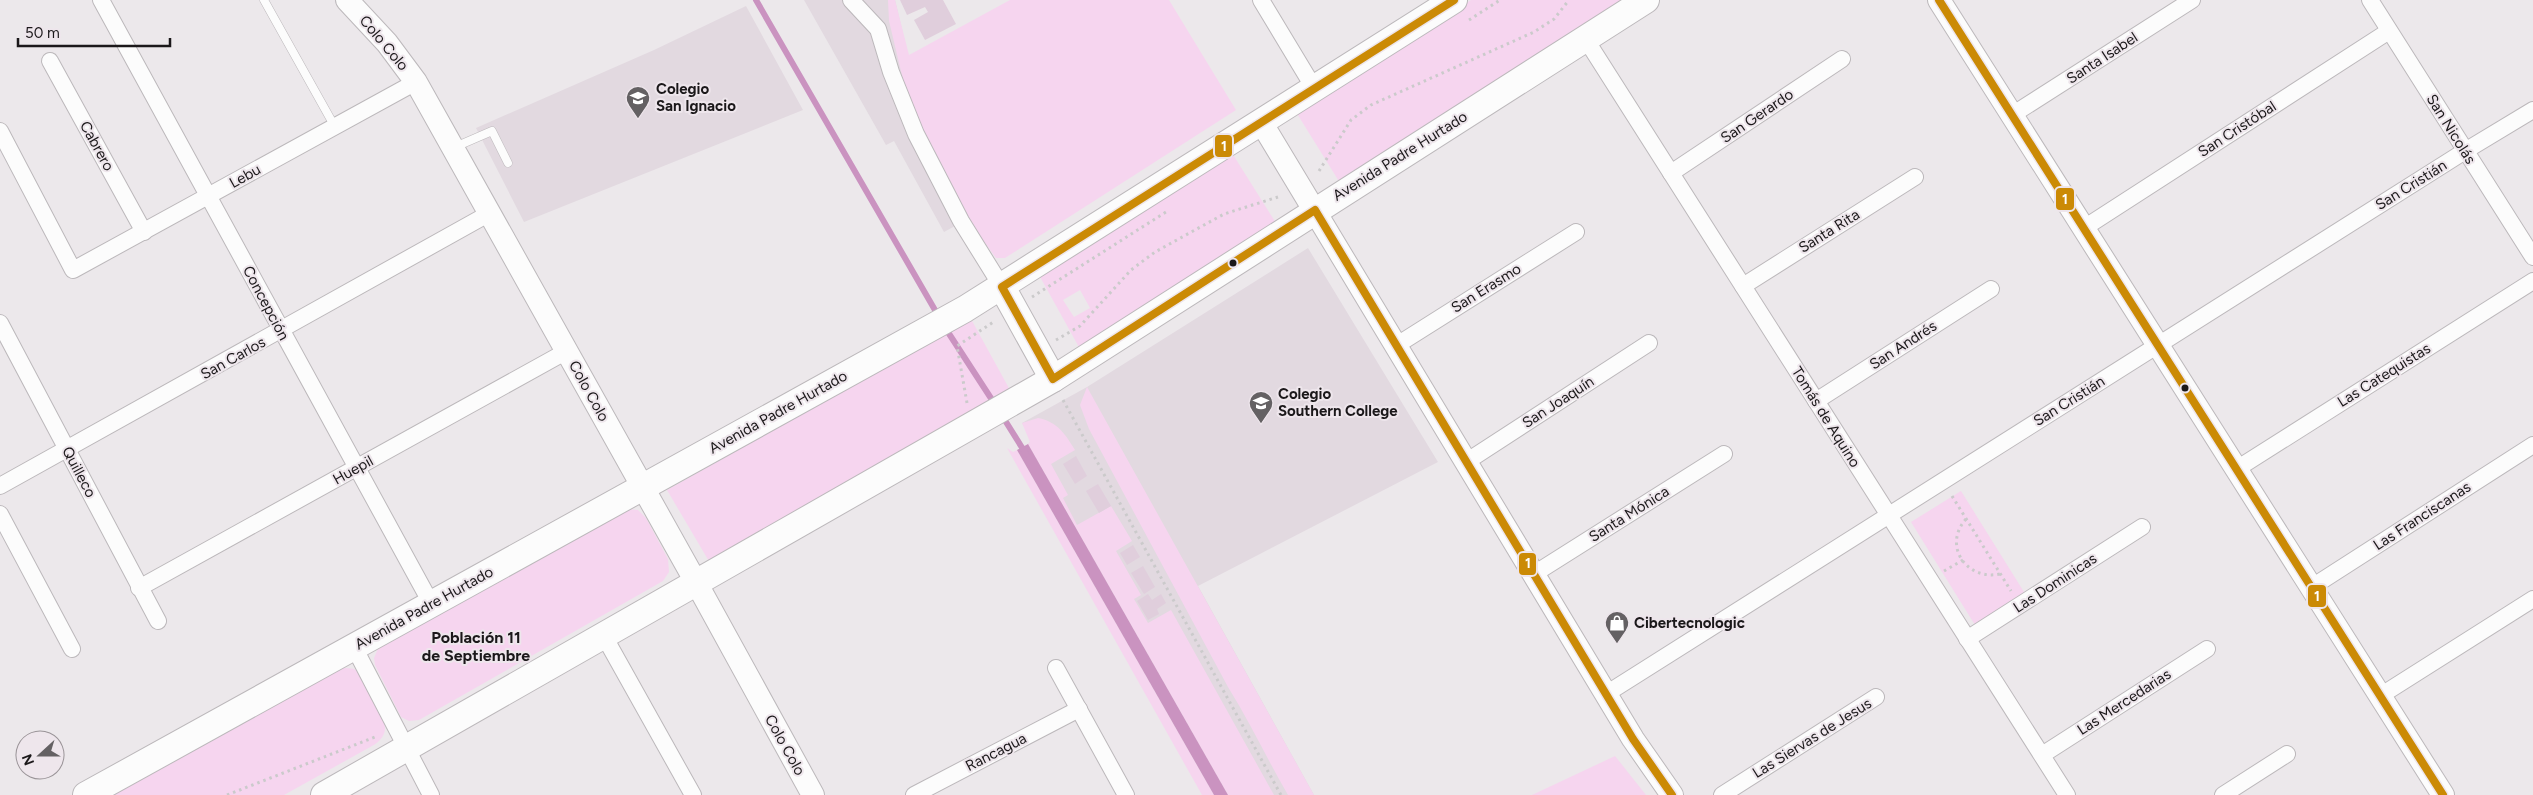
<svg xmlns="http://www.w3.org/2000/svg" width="2533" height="795" font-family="Figtree,sans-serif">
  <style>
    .built { fill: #e2d9e0 }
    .green { fill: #f6d5ef; fill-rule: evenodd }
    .water { fill: #ca93c0 }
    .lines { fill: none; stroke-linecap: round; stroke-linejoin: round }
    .stream { stroke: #ca93c0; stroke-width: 6 }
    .building { fill: #e0cedc }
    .lane-casing { stroke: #bcb8bb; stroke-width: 9 }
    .street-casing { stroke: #bcb8bb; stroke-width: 18 }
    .secondary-casing { stroke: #bcb8bb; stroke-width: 24 }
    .primary-casing { stroke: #bcb8bb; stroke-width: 28 }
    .path { stroke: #cbcacb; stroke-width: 3; stroke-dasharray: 2.5 4; stroke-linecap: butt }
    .lane { stroke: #fcfcfc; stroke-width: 8 }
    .street { stroke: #fcfcfc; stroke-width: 16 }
    .secondary { stroke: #fcfcfc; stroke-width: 22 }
    .primary { stroke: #fcfcfc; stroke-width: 26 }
    .bus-1-casing { stroke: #eee6ec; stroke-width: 11 }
    .bus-1 { stroke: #cb8a05; stroke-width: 8 }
    .bus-dot { fill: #1b181a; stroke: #eee6ec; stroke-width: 2 }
    .labels { text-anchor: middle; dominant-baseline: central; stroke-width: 4; stroke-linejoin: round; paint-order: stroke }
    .street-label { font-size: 15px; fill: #1b181a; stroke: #eee6ec }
    .poi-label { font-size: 15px; font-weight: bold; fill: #1b181a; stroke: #eee6ec; text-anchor: start }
    .neighbourhood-label { font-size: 16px; font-weight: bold; fill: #1b181a; stroke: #eee6ec }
    .line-badge { stroke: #eee6ec; stroke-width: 2 }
    .badge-label { font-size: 14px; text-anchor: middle; font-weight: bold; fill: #fff }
  </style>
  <rect width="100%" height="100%" fill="#ece8eb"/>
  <!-- built -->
  <g class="built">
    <path d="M804 0H895L908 55 988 208 944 232 894 141 886 145Z"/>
    <path d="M746 6 803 110 524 222 476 128 654 50Z"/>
    <path d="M1308 248 1438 462 1198 586 1314 795H1228L1139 636 1065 512 1028 444 1030 442 1029 435 1022 423 1087 387Z"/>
  </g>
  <!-- green -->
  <g class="green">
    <path d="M888 0H895L909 55 1010 0H1169L1236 110 1005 258H996L969 221 931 148 905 88 889 21Z"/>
    <path d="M1471 0H1627L1340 183 1296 112Z"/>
    <path d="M1232 153 1276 223 1080 349 1039 275ZM1080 290 1090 308 1074 317 1063 300Z"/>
    <path d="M971 319 1010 390 710 563 667 490Z"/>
    <path d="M1087 387 1314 795H1288C1267 759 1250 722 1228 687L1089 429 1080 405Z"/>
    <path d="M1038 418C1058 422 1065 434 1075 450L1051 464 1068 495 1063 498 1077 525 1111 506 1132 541 1116 551 1141 595 1134 599 1148 623 1171 610 1274 795H1228L1028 444 1030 442 1022 423Z"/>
    <path d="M1007 448 1013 452 1017 450 1214 795H1202Z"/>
    <path d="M1961 491 2024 592 1975 625 1911 522Z"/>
    <path d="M627 509 638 510 646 518 668 559 669 572 663 581 419 720 409 721 401 717 375 665 374 658 380 644Z"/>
    <path d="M342 668C345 668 351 668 354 669 364 674 385 717 385 728 385 736 379 742 372 746L284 795H101Z"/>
    <path d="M1615 756 1646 795H1532Z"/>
  </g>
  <!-- water -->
  <path class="water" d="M1028 444 1228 795H1214L1017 450Z"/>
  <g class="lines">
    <!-- stream -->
    <g class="stream">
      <path d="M756 0 939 317"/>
      <path d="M944 326 996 406"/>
      <path d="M1001 414 1026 454"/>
    </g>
  </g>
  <!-- building -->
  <g class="building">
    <path d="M900 0H943L956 24 925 40 914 20 928 12 925 7 907 15Z"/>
    <path d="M1076 456 1087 476 1075 484 1063 464Z"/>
    <path d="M1098 484 1111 506 1099 513 1086 491Z"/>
    <path d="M1133 545 1140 557 1127 565 1120 553Z"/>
    <path d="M1143 566 1155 587 1144 594 1131 573Z"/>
    <path d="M1148 594 1152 600 1161 594 1166 603 1157 609 1159 614 1148 620 1137 601Z"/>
  </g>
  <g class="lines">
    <!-- lane casing -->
    <g class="lane-casing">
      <g id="lane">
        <path d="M264 0 335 127"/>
        <path d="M455 147 492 131 508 163"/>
      </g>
    </g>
    <!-- street casing -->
    <g class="street-casing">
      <g id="street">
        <path d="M101 0 432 605"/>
        <path d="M851 0 878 29 891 72 916 134 961 221 1002 287"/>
        <path d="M1261 0 1314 88"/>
        <path d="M2370 0 2533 257"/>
        <path d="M1585 38 2067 795"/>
        <path d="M50 61 144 232"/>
        <path d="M2012 115 2192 0"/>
        <path d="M0 131 73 270 416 82"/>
        <path d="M1671 173 1842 59"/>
        <path d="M2084 228 2389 31"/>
        <path d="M1743 286 1915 177"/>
        <path d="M0 323 158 621"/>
        <path d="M1397 345 1576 232"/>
        <path d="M1816 401 1991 289"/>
        <path d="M1466 462 1649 343"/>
        <path d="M2235 470 2533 281"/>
        <path d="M0 486 490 213"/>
        <path d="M0 514 72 649"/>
        <path d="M1534 574 1724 454"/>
        <path d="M2312 587 2533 445"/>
        <path d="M139 588 567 351"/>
        <path d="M604 636 693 795"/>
        <path d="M1967 639 2142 527"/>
        <path d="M354 647 431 795"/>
        <path d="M1056 668 1126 795"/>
        <path d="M1606 694 2465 151 2533 110"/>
        <path d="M2380 696 2533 599"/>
        <path d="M2042 755 2207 649"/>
        <path d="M914 795 1079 709"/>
        <path d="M1722 795 1876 697"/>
        <path d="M2223 795 2287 754"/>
      </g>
    </g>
    <!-- secondary casing -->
    <g class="secondary-casing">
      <g id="secondary">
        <path d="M347 0 387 43 416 82 697 584 813 795"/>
        <path d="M1939 0 2443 795"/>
        <path d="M1261 122 1633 739 1672 795"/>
      </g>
    </g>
    <!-- primary casing -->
    <g class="primary-casing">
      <g id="primary">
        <path d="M1002 287 1053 379"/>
        <path d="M86 795 965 309 1454 0"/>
        <path d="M324 795 1053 379 1646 0"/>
      </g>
    </g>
    <!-- path -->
    <g class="path">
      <path d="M1469 20 1500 0"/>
      <path d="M1319 171 1351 120 1371 105 1534 32 1554 19 1569 0"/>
      <path d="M1032 297 1166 212"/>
      <path d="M1056 340 1080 326 1131 270 1155 252 1224 214 1278 197"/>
      <path d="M1063 400 1281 795"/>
      <path d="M967 403 957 346 995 321"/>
      <path d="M1952 496 2011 591"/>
      <path d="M1966 519C1942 546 1967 581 2000 574"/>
      <path d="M1944 571 1963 560"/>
      <path d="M227 795 375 737"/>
    </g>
    <!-- lane -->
    <use href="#lane" class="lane"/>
    <!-- street -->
    <use href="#street" class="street"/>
    <!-- secondary -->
    <use href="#secondary" class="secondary"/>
    <!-- primary -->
    <use href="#primary" class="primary"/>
    <!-- bus-1 casing -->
    <g class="bus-1-casing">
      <g id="bus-1">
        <path d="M1454 0 1002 287 1053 379 1315 210 1633 739 1672 795"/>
        <path d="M1939 0 2443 795"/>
      </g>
    </g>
    <!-- bus-1 -->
    <use href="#bus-1" class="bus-1"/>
  </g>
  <!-- icons -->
  <defs>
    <g id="school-pin" transform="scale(1.25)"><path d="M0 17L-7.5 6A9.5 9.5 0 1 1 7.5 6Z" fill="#646163" stroke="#eee6ec"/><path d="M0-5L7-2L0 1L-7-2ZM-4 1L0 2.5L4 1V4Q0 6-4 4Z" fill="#fff"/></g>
    <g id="shop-pin" transform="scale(1.25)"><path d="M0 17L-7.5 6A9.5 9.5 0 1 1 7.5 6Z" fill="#646163" stroke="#eee6ec"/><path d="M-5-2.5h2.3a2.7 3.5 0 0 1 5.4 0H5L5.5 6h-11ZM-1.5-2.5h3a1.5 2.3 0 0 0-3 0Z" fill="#fff"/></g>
  </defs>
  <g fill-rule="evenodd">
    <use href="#school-pin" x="638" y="98"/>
    <use href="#school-pin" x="1261" y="403"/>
    <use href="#shop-pin" x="1617" y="623"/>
  </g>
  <!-- markers -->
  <g class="bus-dot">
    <circle cx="1233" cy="263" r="4.5"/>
    <circle cx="2185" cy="388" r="4.5"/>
  </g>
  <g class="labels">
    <!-- street labels -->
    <g class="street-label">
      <text transform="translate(384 43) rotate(50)">Colo Colo</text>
      <text transform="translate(2102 58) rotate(-33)">Santa Isabel</text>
      <text transform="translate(1757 116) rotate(-34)">San Gerardo</text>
      <text transform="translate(2237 129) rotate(-33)">San Cristóbal</text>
      <text transform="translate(2451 129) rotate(58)">San Nicolás</text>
      <text transform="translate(97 146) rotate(61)">Cabrero</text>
      <text transform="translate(1400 156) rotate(-32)">Avenida Padre Hurtado</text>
      <text transform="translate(245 176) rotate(-29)">Lebu</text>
      <text transform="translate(2411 185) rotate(-32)">San Cristián</text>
      <text transform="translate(1829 231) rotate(-32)">Santa Rita</text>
      <text transform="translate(1486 288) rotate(-32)">San Erasmo</text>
      <text transform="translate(266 303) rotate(62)">Concepción</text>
      <text transform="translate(1903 345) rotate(-33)">San Andrés</text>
      <text transform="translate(233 358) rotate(-29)">San Carlos</text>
      <text transform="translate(2384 375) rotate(-32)">Las Catequistas</text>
      <text transform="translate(589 391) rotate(61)">Colo Colo</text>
      <text transform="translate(2069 401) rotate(-32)">San Cristián</text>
      <text transform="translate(1558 402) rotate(-33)">San Joaquín</text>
      <text transform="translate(778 412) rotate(-29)">Avenida Padre Hurtado</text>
      <text transform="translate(1826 417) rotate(58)">Tomás de Aquino</text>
      <text transform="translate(353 470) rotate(-29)">Huepil</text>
      <text transform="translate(79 472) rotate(62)">Quilleco</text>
      <text transform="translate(1629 514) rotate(-32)">Santa Mónica</text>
      <text transform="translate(2422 516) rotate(-33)">Las Franciscanas</text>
      <text transform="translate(2055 583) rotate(-33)">Las Dominicas</text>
      <text transform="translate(424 608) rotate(-29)">Avenida Padre Hurtado</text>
      <text transform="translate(2124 702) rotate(-33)">Las Mercedarias</text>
      <text transform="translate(1812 738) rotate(-32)">Las Siervas de Jesus</text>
      <text transform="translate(785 745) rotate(61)">Colo Colo</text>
      <text transform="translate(996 752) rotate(-27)">Rancagua</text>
    </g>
    <!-- poi labels -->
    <g class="poi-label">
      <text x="656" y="89">Colegio<tspan x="656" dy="17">San Ignacio</tspan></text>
      <text x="1278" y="394">Colegio<tspan x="1278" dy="17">Southern College</tspan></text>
      <text x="1634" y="623">Cibertecnologic</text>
    </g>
    <!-- neighbourhood labels -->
    <g class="neighbourhood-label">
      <text x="476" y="637">Población 11<tspan x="476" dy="18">de Septiembre</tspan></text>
    </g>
  </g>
  <g class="line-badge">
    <rect x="1214" y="134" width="19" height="24" rx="5" fill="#cb8a05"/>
    <rect x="2055" y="187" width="20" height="24" rx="5" fill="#cb8a05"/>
    <rect x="1518" y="552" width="19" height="24" rx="5" fill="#cb8a05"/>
    <rect x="2307" y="584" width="20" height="24" rx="5" fill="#cb8a05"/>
  </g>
  <g class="badge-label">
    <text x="1224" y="151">1</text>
    <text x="2065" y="204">1</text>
    <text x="1528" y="568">1</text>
    <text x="2317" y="601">1</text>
  </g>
  <!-- north arrow -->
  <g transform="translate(40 755) rotate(249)"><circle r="24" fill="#eee6ec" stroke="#9a9498"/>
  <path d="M0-4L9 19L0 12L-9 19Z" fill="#646163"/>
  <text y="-8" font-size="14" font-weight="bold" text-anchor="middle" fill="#1b181a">N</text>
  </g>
  <!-- scale -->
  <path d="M18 38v8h152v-8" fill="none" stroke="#1b181a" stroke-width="2.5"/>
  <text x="25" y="38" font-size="15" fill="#1b181a" stroke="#eee6ec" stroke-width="4" paint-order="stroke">50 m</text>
</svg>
